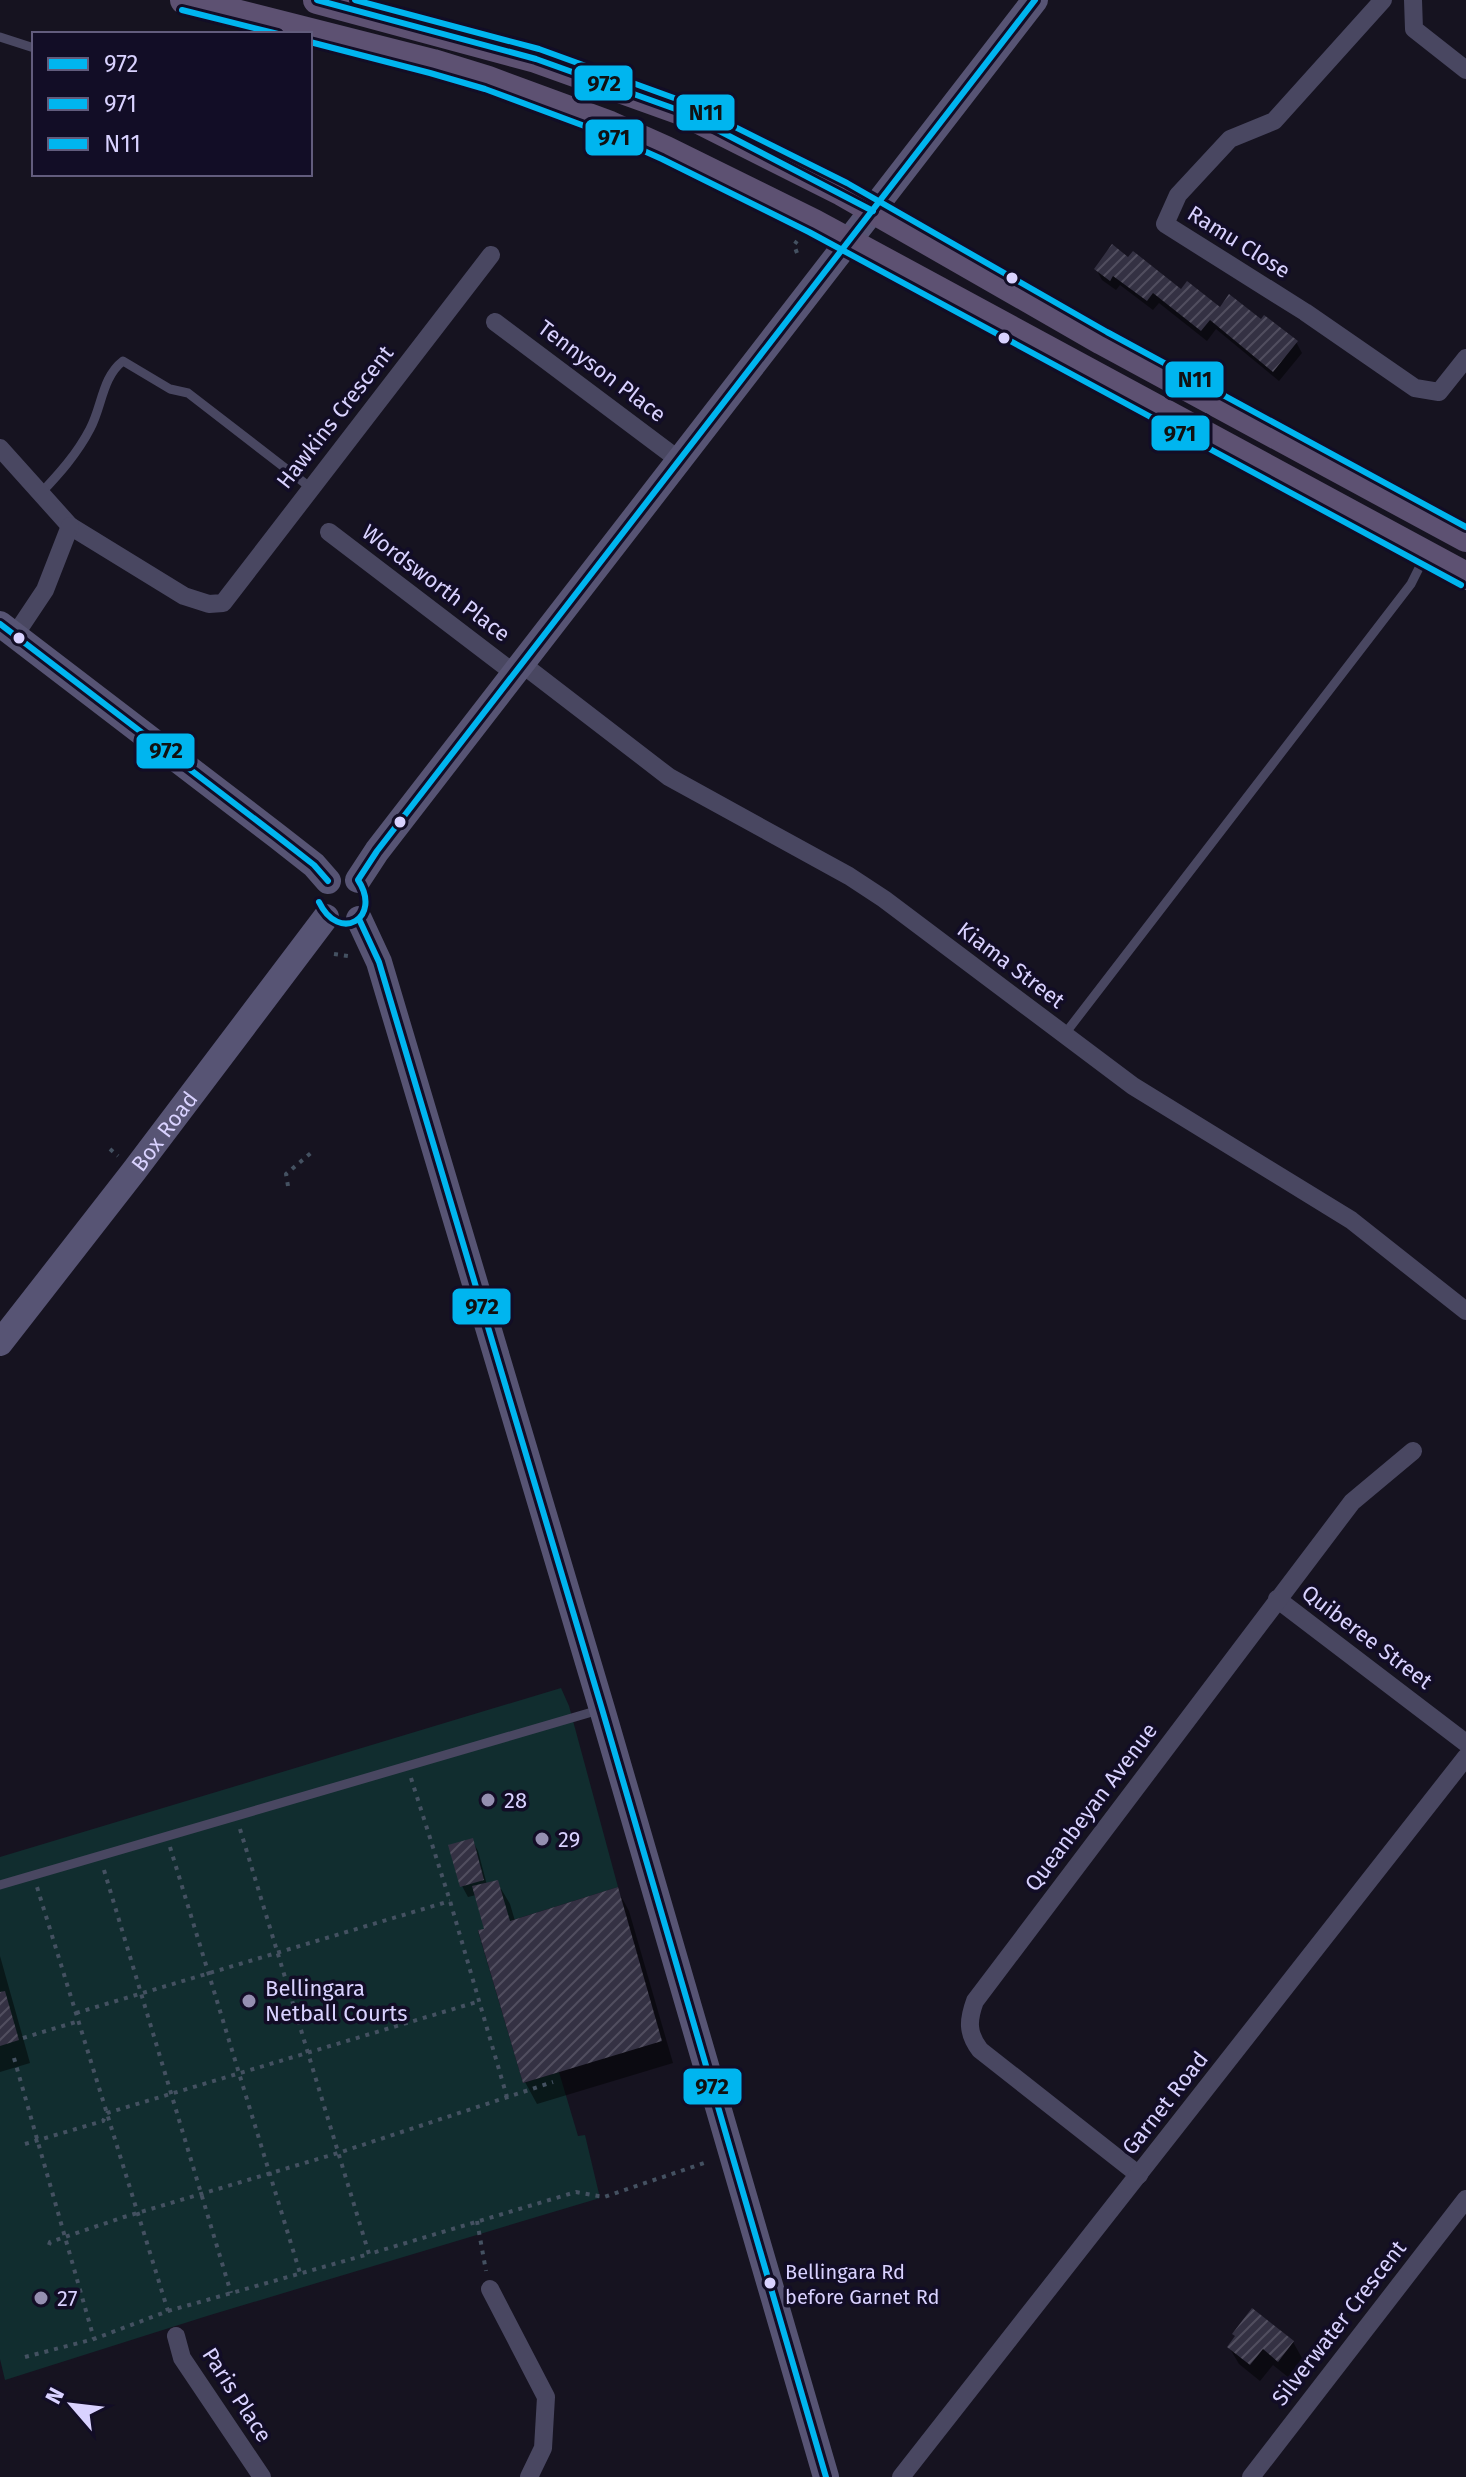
<svg xmlns="http://www.w3.org/2000/svg" width="1466" height="2477" font-family="'Fira Sans',sans-serif">
  <style>
    .green { fill: #112d2f }
    .shadow { fill: #0007 }
    .building { fill: url(#building-hatch) }
    .lines { fill: none; stroke-linecap: round; stroke-linejoin: round }
    .path { stroke: #445161; stroke-width: 4; stroke-dasharray: 4 6; stroke-linecap: butt }
    .lane { stroke: #494761; stroke-width: 9 }
    .street { stroke: #494761; stroke-width: 18 }
    .secondary { stroke: #575474; stroke-width: 26 }
    .primary { stroke: #5d5172; stroke-width: 28 }
    .bus-1-casing { stroke: #120d26; stroke-width: 12 }
    .bus-2-casing { stroke: #120d26; stroke-width: 12 }
    .bus-3-casing { stroke: #120d26; stroke-width: 12 }
    .bus-1 { stroke: #00b5ef; stroke-width: 6 }
    .bus-2 { stroke: #00b5ef; stroke-width: 6 }
    .bus-3 { stroke: #00b5ef; stroke-width: 6 }
    .bus-dot { fill: #d9d2ff; stroke: #120d26; stroke-width: 3 }
    .poi-dot { fill: #958fb1; stroke: #120d26; stroke-width: 3 }
    .labels { text-anchor: middle; dominant-baseline: central; stroke-width: 7; stroke-linejoin: round; paint-order: stroke }
    .bus-label { font-size: 20px; fill: #d9d2ff; stroke: #120d26; text-anchor: start }
    .street-label { font-size: 22px; fill: #d9d2ff; stroke: #120d26 }
    .poi-label { font-size: 22px; fill: #d9d2ff; stroke: #120d26; text-anchor: start }
    .line-badge { stroke: #120d26; stroke-width: 3 }
    .pale-badge-label { font-size: 22px; text-anchor: middle; font-weight: bold; fill: #111 }
  </style>
  <defs>
    <pattern id="building-hatch" width="6" height="6" patternUnits="userSpaceOnUse" patternTransform="scale(2)"><rect width="6" height="6" fill="#343143"/><path d="M-1 1l2-2M0 6l6-6M5 7l2-2" fill="none" stroke="#514e5f"/></pattern>
  </defs>
  <rect width="100%" height="100%" fill="#161320"/>
  <!-- green -->
  <path class="green" d="M561 1688 569 1706 618 1887 478 1931 523 2083 559 2072 578 2136 585 2135 600 2198 207 2316 5 2380 0 2359V1857Z"/>
  <!-- shadow -->
  <g class="shadow">
    <path d="M1096 269 1181 291 1220 310 1261 322 1296 342 1302 353 1279 381 1216 329 1207 341 1159 303 1153 310 1120 285 1116 290 1102 280Z"/>
    <path d="M472 1840 478 1851 487 1885 497 1882 510 1904 515 1921 617 1889 629 1911 673 2063 537 2104 525 2082 476 1895 468 1897 462 1886Z"/>
    <path d="M0 1956 30 2063 0 2072Z"/>
    <path d="M1293 2342 1302 2358 1288 2377 1273 2365 1260 2381 1239 2364 1229 2347Z"/>
  </g>
  <!-- building -->
  <g class="building">
    <path d="M1112 244 1128 257 1133 251 1181 289 1187 281 1220 307 1229 294 1261 319 1264 315 1298 341 1273 372 1210 320 1201 331 1153 293 1147 301 1113 276 1110 281 1094 269Z"/>
    <path d="M473 1838 484 1880 460 1887 448 1845Z"/>
    <path d="M498 1880 510 1921 618 1887 662 2041 523 2083 478 1930 484 1929 472 1886Z"/>
    <path d="M5 1991 19 2040 0 2046V1992Z"/>
    <path d="M1252 2308 1294 2341 1278 2362 1263 2349 1250 2365 1227 2347 1235 2336 1232 2334Z"/>
  </g>
  <g class="lines">
    <!-- path -->
    <g class="path">
      <path d="M797 253 794 245 797 241"/>
      <path d="M334 954 348 956"/>
      <path d="M110 1149 118 1156"/>
      <path d="M288 1186 286 1174 312 1152"/>
      <path d="M411 1778 450 1901 507 2097"/>
      <path d="M240 1829 369 2254 576 2192 604 2197 707 2162"/>
      <path d="M170 1847 300 2273"/>
      <path d="M104 1870 231 2293"/>
      <path d="M76 2013 450 1901"/>
      <path d="M23 2038 79 2021"/>
      <path d="M14 2058 94 2339"/>
      <path d="M25 2144 103 2121 107 2113 480 2001"/>
      <path d="M477 2221 486 2271"/>
      <path d="M49 2245 50 2242 124 2217 338 2153 553 2082"/>
      <path d="M168 2311 369 2254"/>
      <path d="M25 2357 94 2339 168 2311 37 1887"/>
    </g>
    <!-- lane -->
    <g class="lane">
      <path d="M0 37 34 48"/>
      <path d="M40 494C59 474 77 454 90 429 102 407 102 377 123 361L170 389 188 393 311 488"/>
      <path d="M1064 1035 1411 584 1425 556"/>
      <path d="M0 1885 599 1710"/>
    </g>
    <!-- street -->
    <g class="street">
      <path d="M1383 0 1274 121 1230 139 1178 195 1165 224 1305 312 1415 388 1439 392 1466 358"/>
      <path d="M1413 0 1414 29 1466 70"/>
      <path d="M495 322 679 460"/>
      <path d="M0 448 70 526 184 596 209 604 223 603 491 255"/>
      <path d="M329 532 514 673"/>
      <path d="M15 635 45 590 70 526"/>
      <path d="M522 664 669 777 849 876 884 899 1133 1086 1351 1220 1466 1311"/>
      <path d="M1277 1599 1466 1743"/>
      <path d="M1139 2175 980 2050C967 2033 968 2020 975 2001L1352 1502 1413 1451"/>
      <path d="M490 2289 546 2397 543 2448 529 2477"/>
      <path d="M176 2336 182 2358 262 2477"/>
      <path d="M901 2477 1466 1757"/>
      <path d="M1251 2477 1466 2199"/>
    </g>
    <!-- secondary -->
    <g class="secondary">
      <path d="M0 624 277 836 314 865 328 881"/>
      <path d="M358 880 377 851 1035 0"/>
      <path d="M359 919 379 962 602 1709 826 2477"/>
      <path id="s1" d="M0 1343 134 1171 326 917"/>
    </g>
    <!-- primary -->
    <g class="primary">
      <path d="M184 0 433 63 488 80 610 125 666 150 814 223 1466 576"/>
      <path d="M317 0 536 59 681 111 842 192 1102 341 1466 538"/>
    </g>
    <!-- bus-1 casing -->
    <g class="bus-1-casing">
      <g id="bus-1">
        <path d="M317 0 536 59 681 111 873 211"/>
        <path d="M0 624 277 836 314 865 328 881"/>
        <path d="M319 902C339 944 383 918 358 880L377 851 1035 0"/>
        <path d="M359 919 379 962 602 1709 826 2477"/>
      </g>
    </g>
    <!-- bus-2 casing -->
    <g class="bus-2-casing">
      <g id="bus-2">
        <path d="M182 10 278 34"/>
        <path d="M310 42 430 73 485 89 606 134 662 159 809 232 1461 585"/>
      </g>
    </g>
    <!-- bus-3 casing -->
    <g class="bus-3-casing">
      <path id="bus-3" d="M355 0 539 49 685 102 847 183 1107 332 1466 527"/>
    </g>
    <!-- bus-1 -->
    <use href="#bus-1" class="bus-1"/>
    <!-- bus-2 -->
    <use href="#bus-2" class="bus-2"/>
    <!-- bus-3 -->
    <use href="#bus-3" class="bus-3"/>
  </g>
  <!-- markers -->
  <g class="bus-dot">
    <circle cx="1012" cy="278" r="7"/>
    <circle cx="1004" cy="338" r="7"/>
    <circle cx="19" cy="638" r="7"/>
    <circle cx="400" cy="822" r="7"/>
    <circle cx="770" cy="2283" r="7"/>
  </g>
  <g class="poi-dot">
    <circle cx="488" cy="1800" r="8"/>
    <circle cx="542" cy="1839" r="8"/>
    <circle cx="249" cy="2001" r="8"/>
    <circle cx="41" cy="2298" r="8"/>
  </g>
  <g class="labels">
    <!-- bus labels -->
    <g class="bus-label">
      <text x="785" y="2272">Bellingara Rd<tspan x="785" dy="25">before Garnet Rd</tspan></text>
    </g>
    <!-- street labels -->
    <g class="street-label">
      <text transform="translate(1239 242) rotate(32)">Ramu Close</text>
      <text transform="translate(602 371) rotate(37)">Tennyson Place</text>
      <text transform="translate(335 417) rotate(-52)">Hawkins Crescent</text>
      <text transform="translate(436 583) rotate(37)">Wordsworth Place</text>
      <text transform="translate(1011 965) rotate(37)">Kiama Street</text>
      <text stroke="none"><textPath href="#s1" startOffset="268">Box Road</textPath></text>
      <text transform="translate(1367 1637) rotate(37)">Quiberee Street</text>
      <text transform="translate(1091 1807) rotate(-53)">Queanbeyan Avenue</text>
      <text transform="translate(1165 2103) rotate(-52)">Garnet Road</text>
      <text transform="translate(1339 2323) rotate(-52)">Silverwater Crescent</text>
      <text transform="translate(237 2395) rotate(57)">Paris Place</text>
    </g>
    <!-- poi labels -->
    <g class="poi-label">
      <text x="504" y="1800">28</text>
      <text x="558" y="1839">29</text>
      <text x="265" y="1988">Bellingara<tspan x="265" dy="25">Netball Courts</tspan></text>
      <text x="57" y="2298">27</text>
    </g>
  </g>
  <g class="line-badge">
    <rect x="573" y="64" width="61" height="38" rx="8" fill="#00b5ef"/>
    <rect x="675" y="93" width="61" height="39" rx="8" fill="#00b5ef"/>
    <rect x="584" y="118" width="61" height="39" rx="8" fill="#00b5ef"/>
    <rect x="1164" y="360" width="61" height="39" rx="8" fill="#00b5ef"/>
    <rect x="1150" y="414" width="61" height="38" rx="8" fill="#00b5ef"/>
    <rect x="135" y="732" width="61" height="38" rx="8" fill="#00b5ef"/>
    <rect x="451" y="1287" width="61" height="39" rx="8" fill="#00b5ef"/>
    <rect x="682" y="2067" width="61" height="39" rx="8" fill="#00b5ef"/>
  </g>
  <g class="pale-badge-label">
    <text x="604" y="91">972</text>
    <text x="706" y="120">N11</text>
    <text x="614" y="145">971</text>
    <text x="1195" y="387">N11</text>
    <text x="1180" y="441">971</text>
    <text x="166" y="758">972</text>
    <text x="482" y="1314">972</text>
    <text x="712" y="2094">972</text>
  </g>
  <!-- legend -->
  <rect x="32" y="32" width="280" height="144" fill="#120d26" stroke="#625c7d" stroke-width="2"/>
  <rect x="48" y="58" width="40" height="12" fill="#00b5ef" stroke="#625c7d" stroke-width="2"/>
  <text x="104" y="72" font-size="24" fill="#d9d2ff">972</text>
  <rect x="48" y="98" width="40" height="12" fill="#00b5ef" stroke="#625c7d" stroke-width="2"/>
  <text x="104" y="112" font-size="24" fill="#d9d2ff">971</text>
  <rect x="48" y="138" width="40" height="12" fill="#00b5ef" stroke="#625c7d" stroke-width="2"/>
  <text x="104" y="152" font-size="24" fill="#d9d2ff">N11</text>
  <!-- north arrow -->
  <g transform="translate(72 2405) rotate(298)" stroke="#120d26" stroke-width="6" paint-order="stroke">
  <path d="M0-6L14 30L0 20L-14 30Z" fill="#d9d2ff"/>
  <text y="-12" font-size="22" font-weight="bold" text-anchor="middle" fill="#d9d2ff">N</text>
  </g>
</svg>
